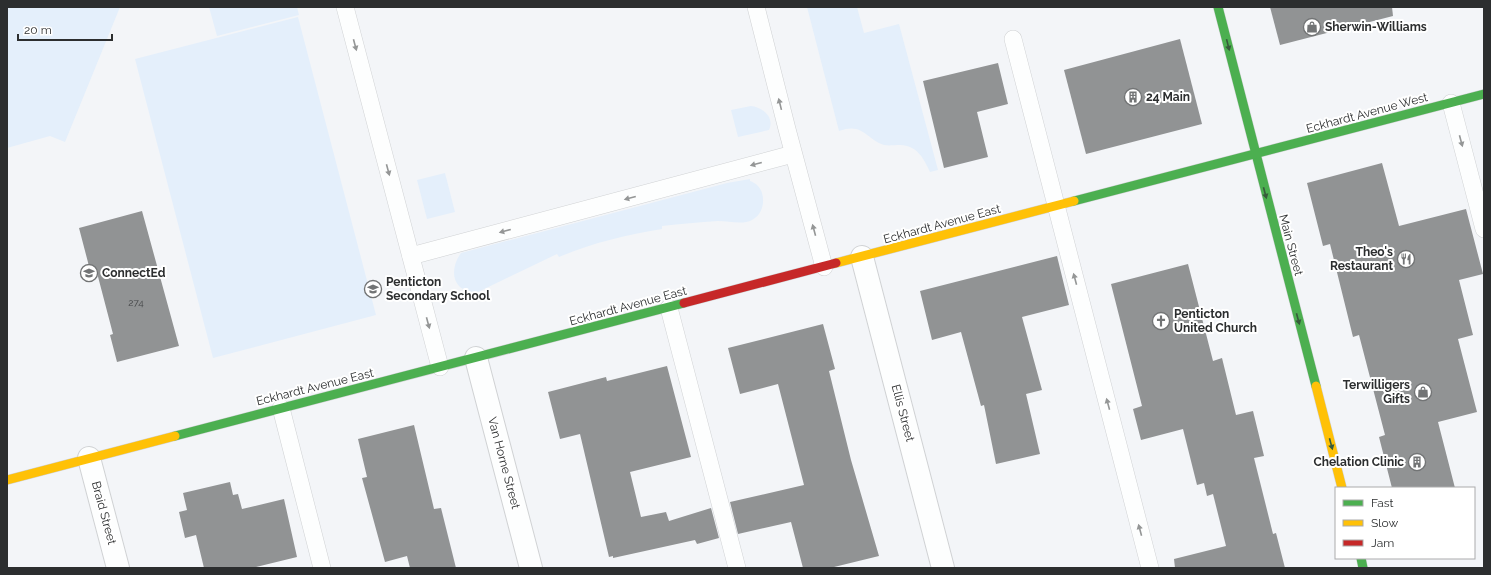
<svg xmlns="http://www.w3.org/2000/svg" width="1491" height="575" font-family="Raleway,sans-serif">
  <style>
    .green { fill: #e4effb }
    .building { fill: #919394 }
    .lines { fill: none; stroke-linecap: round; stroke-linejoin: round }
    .lane-casing { stroke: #d0d2d4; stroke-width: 18 }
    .street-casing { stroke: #d0d2d4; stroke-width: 24 }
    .fast-casing { stroke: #d0d2d4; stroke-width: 10 }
    .slow-casing { stroke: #d0d2d4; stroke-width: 10 }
    .jam-casing { stroke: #d0d2d4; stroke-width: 10 }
    .lane { stroke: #fdfefe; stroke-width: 17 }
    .street { stroke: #fdfefe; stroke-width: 22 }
    .fast { stroke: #4caf50; stroke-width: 9 }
    .slow { stroke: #ffc107; stroke-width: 9 }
    .jam { stroke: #c62828; stroke-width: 9 }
    .oneway { fill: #949696 }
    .oneway2 { fill: #375b3b }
    .labels { text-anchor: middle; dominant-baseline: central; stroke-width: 4; stroke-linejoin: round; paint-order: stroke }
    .number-label { font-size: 10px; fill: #454748 }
    .poi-label { font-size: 12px; font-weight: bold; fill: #2c2e2f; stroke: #fff; text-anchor: start }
    .street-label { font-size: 12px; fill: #2c2e2f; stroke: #fff }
  </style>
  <rect width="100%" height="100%" fill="#f3f5f8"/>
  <!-- green -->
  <g class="green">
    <path d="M7 7H120L65 142 50 136 7 148Z"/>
    <path d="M209 7H297L299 15 217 36Z"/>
    <path d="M807 7H857L864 33 899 24 938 170 930 172C924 159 917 145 900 145 895 145 889 146 884 145 866 139 863 122 839 131Z"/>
    <path d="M298 17 376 315 213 358 135 59Z"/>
    <path d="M751 106C762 107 775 117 769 130L738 137 731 110Z"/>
    <path d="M445 173 455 212 427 219 417 180Z"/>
    <path d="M750 179V181C756 183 760 187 762 193 765 203 762 215 752 220 743 225 729 221 718 221 699 222 681 224 662 226V229C626 235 592 243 559 257L557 254 478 292C453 293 448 271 461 253L727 183Z"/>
  </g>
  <!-- building -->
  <g class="building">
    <path d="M1270 7H1392L1393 16 1280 45Z"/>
    <path d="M1180 39 1202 124 1086 154 1064 70Z"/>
    <path d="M998 63 1008 104 977 112 988 157 944 168 923 81Z"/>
    <path d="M1382 163 1399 226 1466 209 1483 274 1459 280 1473 335 1458 339 1477 412 1438 422 1455 488H1392L1379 437 1385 435 1359 335 1353 337 1330 244 1323 246 1307 183Z"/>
    <path d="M142 211 179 346 117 362 110 335 113 334 96 269 90 270 79 228Z"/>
    <path d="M1057 256 1069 305 1022 317 1042 390 1026 394 1040 454 996 464 984 405 981 406 961 332 932 340 920 291Z"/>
    <path d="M1188 264 1213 361 1222 358 1236 415 1253 411 1264 456 1254 458 1273 534 1276 533 1285 568H1175L1174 559 1226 546 1213 494 1207 496 1204 483 1197 485 1183 429 1141 440 1133 409 1142 406 1111 284Z"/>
    <path d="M823 324 835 369 829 371 851 460 879 556 830 568H803L791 522 738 534 730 502 804 485 778 384 740 394 728 348Z"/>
    <path d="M667 366 691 457 630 472 641 517 666 512 669 521 711 508 719 538 697 544 695 540 613 558V556L609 557 580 434 560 439 548 392 606 377 607 381Z"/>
    <path d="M414 425 434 509 441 508 456 568H410L407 556 385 562 362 478 367 477 358 439Z"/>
    <path d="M230 482 233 495 238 494 242 509 284 499 297 557 252 568H204L196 535 185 538 179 512 187 510 183 493Z"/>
  </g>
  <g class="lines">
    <!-- lane casing -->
    <g class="lane-casing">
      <g id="lane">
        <path d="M345 7 440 367"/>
        <path d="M756 7 787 129 824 267"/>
        <path d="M1013 39 1150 568"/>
        <path d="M1451 103 1484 229"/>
        <path d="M411 256 793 154"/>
        <path d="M669 308 737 568"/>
        <path d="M281 408 322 568"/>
      </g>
    </g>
    <!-- street casing -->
    <g class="street-casing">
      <g id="street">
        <path d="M862 257 943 568"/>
        <path d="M476 358 531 568"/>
        <path d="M89 458 118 568"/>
      </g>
    </g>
    <!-- fast casing -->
    <g class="fast-casing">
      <g id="fast">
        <path d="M1218 7 1316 386"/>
        <path d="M1074 201 1484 94"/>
        <path d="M175 436 684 303"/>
        <path d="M1361 558 1363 568"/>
      </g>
    </g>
    <!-- slow casing -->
    <g class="slow-casing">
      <g id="slow">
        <path d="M836 263 1074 201"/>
        <path d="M1316 386 1342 488"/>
        <path d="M7 480 175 436"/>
      </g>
    </g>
    <!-- jam casing -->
    <g class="jam-casing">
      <path id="jam" d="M684 303 836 263"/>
    </g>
    <!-- lane -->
    <use href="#lane" class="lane"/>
    <!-- street -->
    <use href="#street" class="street"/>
    <!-- fast -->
    <use href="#fast" class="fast"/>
    <!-- slow -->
    <use href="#slow" class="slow"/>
    <!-- jam -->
    <use href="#jam" class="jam"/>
  </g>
  <!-- one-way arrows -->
  <defs><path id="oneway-solid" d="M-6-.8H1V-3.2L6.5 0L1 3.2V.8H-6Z"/></defs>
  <g class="oneway">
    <use href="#oneway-solid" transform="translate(355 45) rotate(75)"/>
    <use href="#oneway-solid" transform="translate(780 104) rotate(-104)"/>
    <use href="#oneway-solid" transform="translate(1461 141) rotate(75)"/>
    <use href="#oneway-solid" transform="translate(756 164) rotate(165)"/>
    <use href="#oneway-solid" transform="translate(388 170) rotate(75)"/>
    <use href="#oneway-solid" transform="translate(630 198) rotate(165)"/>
    <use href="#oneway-solid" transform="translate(814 230) rotate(-105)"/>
    <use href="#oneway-solid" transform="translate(505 231) rotate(165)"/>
    <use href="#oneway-solid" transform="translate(1075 279) rotate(-105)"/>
    <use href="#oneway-solid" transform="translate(428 323) rotate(75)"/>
    <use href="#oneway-solid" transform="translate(1108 404) rotate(-105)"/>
    <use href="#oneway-solid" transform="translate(1140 530) rotate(-105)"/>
  </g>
  <g class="oneway2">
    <use href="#oneway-solid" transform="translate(1228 45) rotate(76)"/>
    <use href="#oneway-solid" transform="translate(1265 193) rotate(75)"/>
    <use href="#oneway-solid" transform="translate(1298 319) rotate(75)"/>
    <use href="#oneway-solid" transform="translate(1331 444) rotate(75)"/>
  </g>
  <!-- icons -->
  <defs>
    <g id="shop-ring" transform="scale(0.9)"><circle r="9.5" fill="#fff" stroke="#727475" stroke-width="1.5"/><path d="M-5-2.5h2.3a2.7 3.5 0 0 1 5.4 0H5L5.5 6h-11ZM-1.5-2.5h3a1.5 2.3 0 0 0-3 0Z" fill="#727475"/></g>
    <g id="building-ring" transform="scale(0.9)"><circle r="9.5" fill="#fff" stroke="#727475" stroke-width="1.5"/><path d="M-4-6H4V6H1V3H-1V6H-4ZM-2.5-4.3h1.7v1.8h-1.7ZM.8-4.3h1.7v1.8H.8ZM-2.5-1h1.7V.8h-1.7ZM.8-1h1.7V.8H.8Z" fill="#727475"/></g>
    <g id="restaurant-ring" transform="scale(0.9)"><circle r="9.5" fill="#fff" stroke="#727475" stroke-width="1.5"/><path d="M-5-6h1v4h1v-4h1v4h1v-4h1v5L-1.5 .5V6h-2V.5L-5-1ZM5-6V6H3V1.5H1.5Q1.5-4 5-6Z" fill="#727475"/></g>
    <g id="school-ring" transform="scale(0.9)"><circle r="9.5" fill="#fff" stroke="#727475" stroke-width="1.5"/><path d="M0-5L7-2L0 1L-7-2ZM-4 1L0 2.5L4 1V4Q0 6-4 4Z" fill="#727475"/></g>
    <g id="church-ring" transform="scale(0.9)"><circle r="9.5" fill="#fff" stroke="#727475" stroke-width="1.5"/><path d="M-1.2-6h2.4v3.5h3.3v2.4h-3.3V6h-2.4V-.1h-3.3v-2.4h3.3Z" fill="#727475"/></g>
  </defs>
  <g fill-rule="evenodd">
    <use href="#shop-ring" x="1312" y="27"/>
    <use href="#building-ring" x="1133" y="97"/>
    <use href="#restaurant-ring" x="1406" y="259"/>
    <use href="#school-ring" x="89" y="273"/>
    <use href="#school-ring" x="373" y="289"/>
    <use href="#church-ring" x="1161" y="321"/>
    <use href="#shop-ring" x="1423" y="392"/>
    <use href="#building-ring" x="1417" y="462"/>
  </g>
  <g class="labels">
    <!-- number labels -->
    <g class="number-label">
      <text x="136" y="302">274</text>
    </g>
    <!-- poi labels -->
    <g class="poi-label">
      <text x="1325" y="27">Sherwin-Williams</text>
      <text x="1146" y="97">24 Main</text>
      <text x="1393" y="252" text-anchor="end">Theo's<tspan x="1393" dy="14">Restaurant</tspan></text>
      <text x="102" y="273">ConnectEd</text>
      <text x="386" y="282">Penticton<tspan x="386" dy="14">Secondary School</tspan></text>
      <text x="1174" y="314">Penticton<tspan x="1174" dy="14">United Church</tspan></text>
      <text x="1410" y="385" text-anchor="end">Terwilligers<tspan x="1410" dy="14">Gifts</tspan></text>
      <text x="1404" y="462" text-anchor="end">Chelation Clinic</text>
    </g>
    <!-- street labels -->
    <g class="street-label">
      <text transform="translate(1367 113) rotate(-15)">Eckhardt Avenue West</text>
      <text transform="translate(942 224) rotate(-15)">Eckhardt Avenue East</text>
      <text transform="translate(1291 245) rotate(75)">Main Street</text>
      <text transform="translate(628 306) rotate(-15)">Eckhardt Avenue East</text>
      <text transform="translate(315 387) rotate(-14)">Eckhardt Avenue East</text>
      <text transform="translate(903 413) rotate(75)">Ellis Street</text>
      <text transform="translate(504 463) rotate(75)">Van Horne Street</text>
      <text transform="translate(104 513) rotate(75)">Braid Street</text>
    </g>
  </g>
  <!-- border -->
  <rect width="1491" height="575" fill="none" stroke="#2c2e2f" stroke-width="16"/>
  <!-- legend -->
  <rect x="1335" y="487" width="140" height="72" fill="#ffffff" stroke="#ababac"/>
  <rect x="1343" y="500" width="20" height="6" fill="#4caf50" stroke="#ababac"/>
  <text x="1371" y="507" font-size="12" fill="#2c2e2f">Fast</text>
  <rect x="1343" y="520" width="20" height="6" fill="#ffc107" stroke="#ababac"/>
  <text x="1371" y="527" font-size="12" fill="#2c2e2f">Slow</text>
  <rect x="1343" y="540" width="20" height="6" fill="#c62828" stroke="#ababac"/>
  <text x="1371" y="547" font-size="12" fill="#2c2e2f">Jam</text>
  <!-- scale -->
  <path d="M18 34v6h94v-6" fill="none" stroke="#2c2e2f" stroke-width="2"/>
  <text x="24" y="34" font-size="12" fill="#2c2e2f" stroke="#ffffff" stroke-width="3" paint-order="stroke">20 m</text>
</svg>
